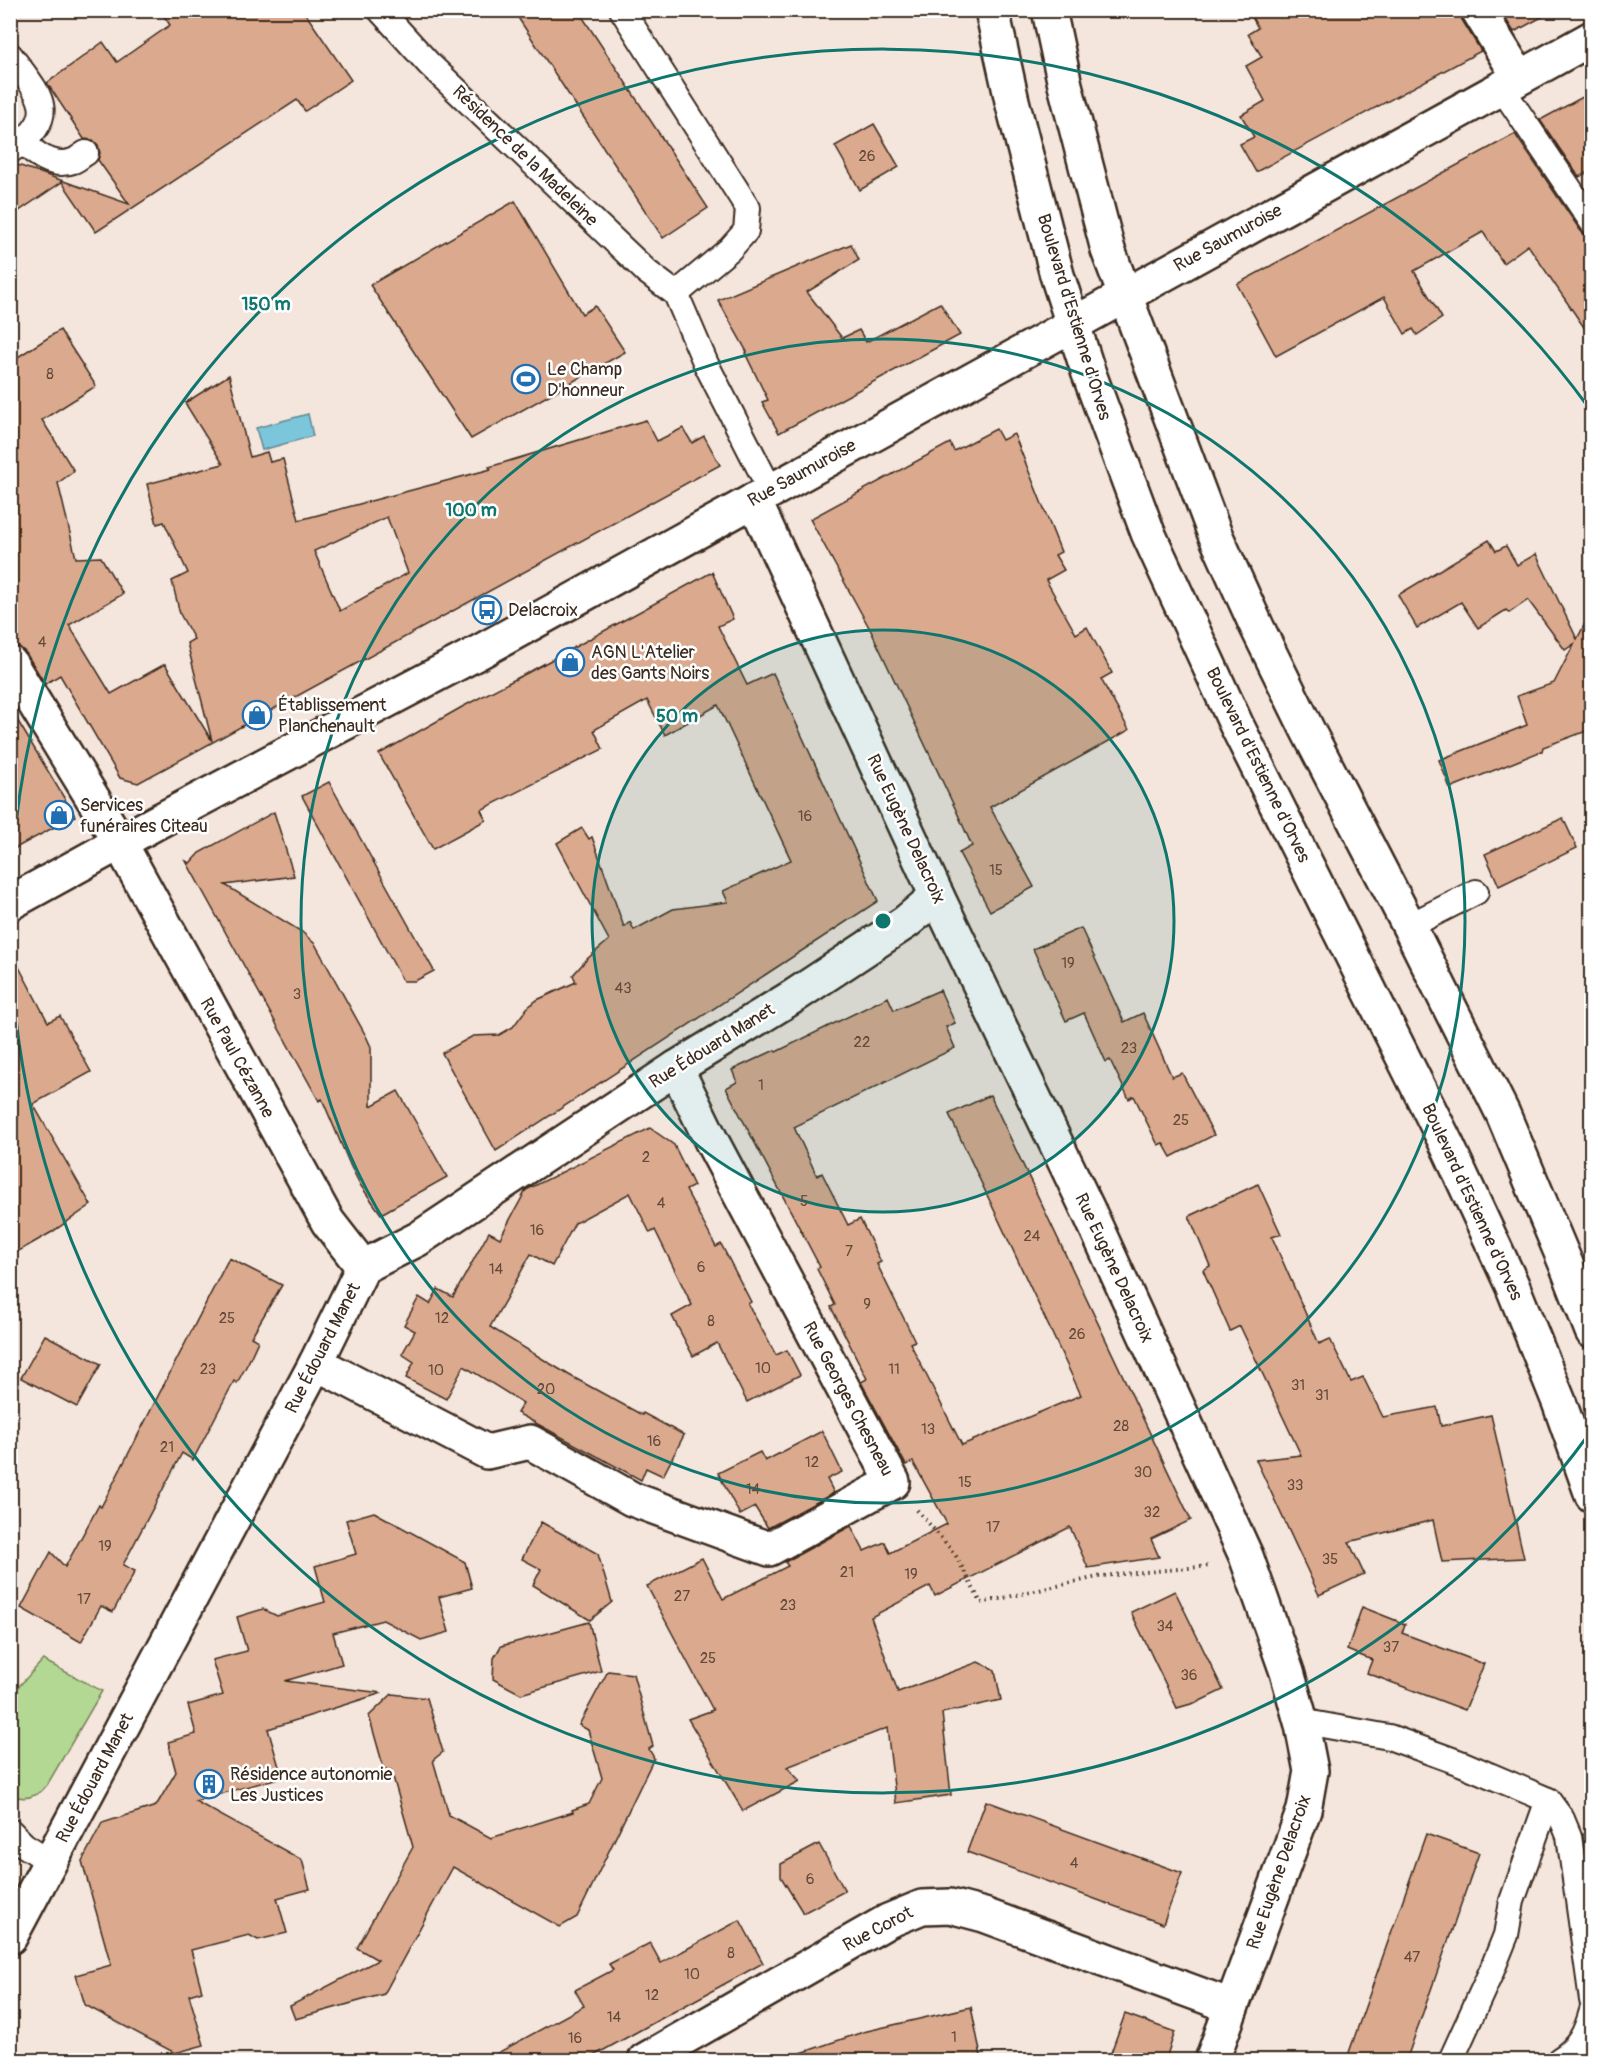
<svg xmlns="http://www.w3.org/2000/svg" width="1602" height="2071" font-family="Pangolin,sans-serif">
  <style>
    .green { fill: #b3d893; stroke: #778158; stroke-width: 1.5 }
    .water { fill: #7cc6dc; stroke: #628890; stroke-width: 1.5 }
    .building { fill: #dba98d; stroke: #3b2a1e; stroke-width: 1.5; fill-rule: evenodd }
    .lines { fill: none; stroke-linecap: round; stroke-linejoin: round }
    .service-casing { stroke: #3b2a1e; stroke-width: 28 }
    .minor-casing { stroke: #3b2a1e; stroke-width: 38 }
    .secondary-casing { stroke: #3b2a1e; stroke-width: 38 }
    .primary-casing { stroke: #3b2a1e; stroke-width: 38 }
    .path { stroke: #3b2a1e; stroke-width: 4; stroke-dasharray: 1.5 4.5; stroke-linecap: butt }
    .service { stroke: #fff; stroke-width: 24 }
    .minor { stroke: #fff; stroke-width: 33 }
    .secondary { stroke: #fff; stroke-width: 33 }
    .primary { stroke: #fff; stroke-width: 33 }
    .ring { fill: none; stroke: #0f766e; stroke-width: 3 }
    .labels { text-anchor: middle; dominant-baseline: central; stroke-width: 5; stroke-linejoin: round; paint-order: stroke }
    .number-label { font-size: 15px; fill: #634a3a }
    .street-label { font-size: 18px; fill: #3b2a1e; stroke: #fff }
    .poi-label { font-size: 18px; fill: #3b2a1e; stroke: #fff; text-anchor: start }
    .centre { fill: #0f766e; stroke: #fff; stroke-width: 3 }
    .ring-label { font-size: 18px; text-anchor: middle; font-weight: bold; fill: #0f766e; stroke: #fff; stroke-width: 5; stroke-linejoin: round; paint-order: stroke }
  </style>
  <rect width="100%" height="100%" fill="#f4e5dd"/>
  <filter id="ink" filterUnits="userSpaceOnUse"><feTurbulence type="fractalNoise" baseFrequency=".0167" numOctaves="2"/><feDisplacementMap in="SourceGraphic" scale="12" xChannelSelector="R" yChannelSelector="G"/><feConvolveMatrix kernelMatrix="1 2 1 2 8 2 1 2 1" color-interpolation-filters="sRGB"/></filter>
  <g filter="url(#ink)">
    <!-- green -->
    <path class="green" d="M43 1660 102 1691 47 1785C37 1797 25 1801 11 1795V1695Z"/>
    <!-- water -->
    <path class="water" d="M308 414 313 436 262 450 256 428Z"/>
    <!-- building -->
    <g class="building">
      <path d="M160 10H303L351 80 305 111 297 100 96 232 62 182 10 217V165L15 164 129 204 98 160 100 153 98 145 93 140 84 139 47 83 103 42 117 62 170 25Z"/>
      <path d="M513 10H578L708 208 663 238Z"/>
      <path d="M1248 10H1459L1462 20 1481 51 1256 172 1240 144 1254 137 1241 115 1265 101 1246 66 1262 57 1248 34 1258 28Z"/>
      <path d="M1500 10H1555L1514 32Z"/>
      <path d="M1592 92V170L1579 177 1540 120Z"/>
      <path d="M874 124 899 167 860 190 835 146Z"/>
      <path d="M1515 134 1580 230 1592 243V339L1528 245 1503 263 1483 232 1414 271 1442 318 1417 335 1413 329 1405 334 1384 297 1276 356 1237 284Z"/>
      <path d="M515 201 582 314 595 306 625 352 471 439 370 285Z"/>
      <path d="M851 244 859 260 807 292 842 338 859 330 866 342 940 303 960 335 779 433 762 402 768 400 745 353 747 352 718 300Z"/>
      <path d="M60 330 96 386 42 420 74 471 58 483 76 558 101 557 123 594 69 625 111 694 165 664 212 741 187 643 194 639 180 614 172 581 188 573 164 522 157 524 147 484 223 464 185 403 229 375 250 457 267 452 270 462 283 459 299 520 491 469 489 467 646 420 657 441 683 428 692 443 704 436 720 465 138 783 120 778 60 675 45 684 26 653 19 647 10 644V362ZM387 517 408 573 340 611 314 551Z"/>
      <path d="M996 429 1002 440 1014 434 1061 552 1055 555 1064 570 1046 580 1076 634 1087 627 1112 673 1101 679 1129 730 990 807 1034 887 990 911 959 853 972 846 955 808 871 631 810 519 950 443 954 451Z"/>
      <path d="M1489 540 1496 551 1506 546 1517 565 1536 554 1577 639 1592 610V729L1543 747 1542 751 1450 788 1439 760 1527 725 1517 696 1554 683 1574 644 1565 650 1528 600 1509 613 1506 610 1478 628 1461 602 1417 628 1398 595Z"/>
      <path d="M712 572 733 619 718 626 747 685 773 673 878 901 496 1151 442 1053 473 1036 499 1035 513 1027 527 1008 537 1000 576 982 573 975 587 959 609 940 557 843 582 828 589 839 592 837 624 927 630 922 634 930 673 909 728 902 723 891 791 860 718 705 665 735 647 700 594 730 603 749 481 810 486 820 433 849 379 754 462 707 529 672Z"/>
      <path d="M10 708 75 816 10 851Z"/>
      <path d="M329 782 434 971 415 981H403L302 796Z"/>
      <path d="M274 812 294 876 225 885 302 932 315 944 366 1036 371 1047V1106L398 1091 447 1177 381 1214 361 1186 351 1167 322 1099 319 1101 186 861 190 863 199 853Z"/>
      <path d="M1563 818 1577 848 1499 886 1485 854Z"/>
      <path d="M1081 928 1124 1022 1143 1013 1172 1077 1182 1073 1214 1135 1171 1157 1163 1143 1158 1145 1134 1096 1129 1099 1110 1060 1106 1062 1084 1013 1066 1021 1033 949Z"/>
      <path d="M10 950 48 1022 60 1016 91 1072 33 1104 91 1205 52 1232 10 1256Z"/>
      <path d="M940 990 955 1023 946 1027 955 1048 794 1127 817 1176 822 1173 848 1225 860 1219 881 1262 877 1264 915 1341 910 1343 962 1445 1081 1395 949 1114 990 1095 1191 1520 1151 1539 1159 1557 1088 1568 1070 1527 935 1596 930 1586 871 1617 898 1692 978 1662 995 1670 1001 1700 942 1713 951 1795 896 1803 887 1728 787 1767 800 1781 743 1811 688 1719 713 1710 647 1586 702 1558 723 1599 788 1566 785 1562 851 1526 864 1551 885 1542 890 1553 947 1524 913 1462 906 1465 861 1382 867 1379 831 1307 835 1305 817 1269 820 1267 726 1088 737 1082 732 1070 775 1050 776 1052 888 997 894 1010Z"/>
      <path d="M650 1128 674 1145 694 1186 686 1190 716 1247 721 1244 751 1302 748 1304 776 1355 787 1350 800 1375 747 1402 717 1343 693 1356 672 1316 692 1305 655 1230 650 1233 630 1193 575 1223 552 1266 531 1254 490 1327 569 1375 642 1415 643 1413 684 1435 663 1476 646 1468 641 1480 517 1413 523 1403 464 1366 446 1399 406 1378 414 1362 402 1354 415 1331 404 1325 419 1297 430 1304 438 1289 453 1297 489 1232 500 1238 526 1190Z"/>
      <path d="M1258 1184 1281 1234 1272 1237 1319 1344 1330 1339 1351 1382 1363 1377 1383 1417 1437 1407 1441 1426 1491 1415 1524 1558 1442 1562 1433 1520 1349 1542 1364 1574 1319 1595 1256 1460 1301 1455 1240 1326 1230 1331 1203 1270 1210 1266 1189 1216Z"/>
      <path d="M229 1258 282 1285 251 1337 258 1341 248 1363 237 1383 234 1381 193 1460 182 1453 123 1565 135 1571 113 1612 101 1606 81 1642 21 1608 51 1552 65 1567 99 1505 101 1507Z"/>
      <path d="M45 1335 101 1364 77 1407 21 1378Z"/>
      <path d="M822 1431 842 1472 827 1479 834 1493 768 1528 755 1507 740 1515 718 1473 760 1452 765 1461Z"/>
      <path d="M374 1512 465 1562 472 1588 439 1597 449 1632 421 1640 383 1620 333 1633 342 1664 285 1681 382 1693 268 1729 282 1777 195 1801 302 1860 310 1889 277 1898 287 1933 258 1940 249 1935 191 1950 202 1991 189 1995 204 2045 175 2053 85 2005 76 1975 111 1965 82 1861 102 1823 156 1806 176 1772 168 1742 196 1734 188 1705 223 1695 212 1660 247 1651 237 1617 263 1609 277 1616 325 1602 315 1566 356 1554 346 1520Z"/>
      <path d="M541 1522 598 1554 612 1602 590 1620 533 1585 541 1569 522 1559Z"/>
      <path d="M1175 1591 1223 1690 1198 1702 1177 1708 1131 1612Z"/>
      <path d="M1362 1607 1405 1624 1402 1633 1484 1664 1465 1710 1367 1673 1372 1660 1347 1650Z"/>
      <path d="M589 1622 601 1671 521 1694 493 1679 494 1658 501 1646Z"/>
      <path d="M608 1671 633 1674 653 1746 649 1749 654 1758 577 1917 560 1927 453 1867 384 1994 295 2019 290 2006 378 1960 357 1948 413 1847 391 1770 384 1769 369 1716 392 1694 427 1698 443 1752 433 1760 449 1815 491 1838 573 1812 572 1810 589 1804 602 1778 588 1730 579 1725Z"/>
      <path d="M986 1801 1182 1873 1163 1924 967 1852Z"/>
      <path d="M1426 1834 1479 1853 1406 2061H1346Z"/>
      <path d="M819 1844 845 1891 803 1913 781 1877V1864Z"/>
      <path d="M740 1920 763 1963 644 2028 584 2061H483L584 2006 575 1990 613 1970 609 1964 650 1943 661 1963Z"/>
      <path d="M971 2007 982 2061H796L795 2055 863 2032Z"/>
      <path d="M1125 2014 1175 2032 1165 2061H1108Z"/>
    </g>
    <g class="lines">
      <!-- service casing -->
      <g class="service-casing">
        <g id="service">
          <path d="M380 10 429 64 647 272 676 294 706 364 771 491"/>
          <path d="M622 10 748 208 746 231 730 249 676 294"/>
          <path d="M10 55C40 96 63 115 10 151"/>
          <path d="M1501 87 1592 222"/>
          <path d="M23 142C36 155 54 168 73 161 77 160 82 155 86 153"/>
          <path d="M1409 926 1476 892"/>
          <path d="M1300 1721 1389 1737 1463 1764 1548 1800 1562 1819 1569 1836 1592 2000"/>
          <path d="M10 1831 24 1845 51 1862"/>
          <path d="M1451 2060 1492 1970 1506 1935 1512 1901 1548 1800"/>
          <path d="M1559 2060C1579 2048 1586 2033 1592 2011"/>
        </g>
      </g>
      <!-- minor casing -->
      <g class="minor-casing">
        <g id="minor">
          <path d="M1478 10 1519 77"/>
          <path d="M754 500 937 896 1090 1214 1246 1556 1287 1672 1302 1725 1311 1771 1304 1810 1212 2060"/>
          <path d="M10 663 120 843 328 1222 363 1267"/>
          <path d="M316 1363 487 1452 530 1442 632 1499 769 1549 893 1482 711 1140 676 1068"/>
          <path d="M10 1937 316 1363 363 1267 418 1239 676 1068 794 996 906 922 937 896"/>
          <path d="M645 2060 888 1921 922 1907 950 1906 984 1915 1231 2006"/>
        </g>
      </g>
      <!-- secondary casing -->
      <g class="secondary-casing">
        <path id="secondary" d="M10 903 157 822 481 651 1592 38"/>
      </g>
      <!-- primary casing -->
      <g class="primary-casing">
        <g id="primary">
          <path d="M992 10 1012 101 1057 275 1088 371 1148 533 1236 724 1447 1145 1512 1285 1559 1402 1592 1495"/>
          <path d="M1049 10 1065 85 1108 250 1214 532 1257 627 1308 731 1409 926 1503 1114 1566 1264 1592 1331"/>
        </g>
      </g>
      <!-- path -->
      <path class="path" d="M917 1510 955 1554 981 1603 1102 1576 1210 1566"/>
      <!-- service -->
      <use href="#service" class="service"/>
      <!-- minor -->
      <use href="#minor" class="minor"/>
      <!-- secondary -->
      <use href="#secondary" class="secondary"/>
      <!-- primary -->
      <use href="#primary" class="primary"/>
    </g>
  </g>
  <!-- distance rings -->
  <circle cx="883" cy="921" r="291" fill="#0f766e" fill-opacity=".12"/>
  <g class="ring">
    <circle cx="883" cy="921" r="291"/>
    <circle cx="883" cy="921" r="582"/>
    <path d="M1589 1434A873 873 0 0 1 11 951M11 891A873 873 0 0 1 1589 408"/>
  </g>
  <!-- icons -->
  <defs>
    <g id="stadium-ring" transform="scale(1.5)"><circle r="9.5" fill="#fff" stroke="#1f6fb2" stroke-width="1.5"/><path d="M0-5a6.5 5 0 1 0 0 10a6.5 5 0 1 0 0-10ZM-3.5-1.8h7v3.6h-7Z" fill="#1f6fb2"/></g>
    <g id="bus-ring" transform="scale(1.5)"><circle r="9.5" fill="#fff" stroke="#1f6fb2" stroke-width="1.5"/><path d="M-5-6H5V4H4V6H2V4H-2V6H-4V4H-5ZM-3.5-4V0h7V-4ZM-3.5 1.2v1.5H-2V1.2ZM2 1.2v1.5H3.5V1.2Z" fill="#1f6fb2"/></g>
    <g id="shop-ring" transform="scale(1.5)"><circle r="9.5" fill="#fff" stroke="#1f6fb2" stroke-width="1.5"/><path d="M-5-2.5h2.3a2.7 3.5 0 0 1 5.4 0H5L5.5 6h-11ZM-1.5-2.5h3a1.5 2.3 0 0 0-3 0Z" fill="#1f6fb2"/></g>
    <g id="building-ring" transform="scale(1.5)"><circle r="9.5" fill="#fff" stroke="#1f6fb2" stroke-width="1.5"/><path d="M-4-6H4V6H1V3H-1V6H-4ZM-2.5-4.3h1.7v1.8h-1.7ZM.8-4.3h1.7v1.8H.8ZM-2.5-1h1.7V.8h-1.7ZM.8-1h1.7V.8H.8Z" fill="#1f6fb2"/></g>
  </defs>
  <g fill-rule="evenodd">
    <use href="#stadium-ring" x="526" y="379"/>
    <use href="#bus-ring" x="487" y="610"/>
    <use href="#shop-ring" x="570" y="662"/>
    <use href="#shop-ring" x="257" y="715"/>
    <use href="#shop-ring" x="59" y="815"/>
    <use href="#building-ring" x="209" y="1784"/>
  </g>
  <g class="labels">
    <!-- number labels -->
    <g class="number-label">
      <text x="867" y="156">26</text>
      <text x="50" y="374">8</text>
      <text x="42" y="642">4</text>
      <text x="805" y="816">16</text>
      <text x="996" y="870">15</text>
      <text x="1068" y="963">19</text>
      <text x="623" y="988">43</text>
      <text x="297" y="994">3</text>
      <text x="862" y="1042">22</text>
      <text x="1129" y="1048">23</text>
      <text x="761" y="1085">1</text>
      <text x="1181" y="1120">25</text>
      <text x="646" y="1157">2</text>
      <text x="804" y="1201">5</text>
      <text x="661" y="1203">4</text>
      <text x="537" y="1230">16</text>
      <text x="1032" y="1236">24</text>
      <text x="849" y="1251">7</text>
      <text x="701" y="1267">6</text>
      <text x="496" y="1269">14</text>
      <text x="867" y="1304">9</text>
      <text x="227" y="1318">25</text>
      <text x="442" y="1318">12</text>
      <text x="711" y="1321">8</text>
      <text x="1077" y="1334">26</text>
      <text x="763" y="1368">10</text>
      <text x="208" y="1369">23</text>
      <text x="894" y="1369">11</text>
      <text x="436" y="1370">10</text>
      <text x="1298" y="1385">31</text>
      <text x="546" y="1389">20</text>
      <text x="1322" y="1395">31</text>
      <text x="1121" y="1426">28</text>
      <text x="928" y="1429">13</text>
      <text x="654" y="1441">16</text>
      <text x="167" y="1447">21</text>
      <text x="812" y="1462">12</text>
      <text x="1143" y="1472">30</text>
      <text x="965" y="1482">15</text>
      <text x="1295" y="1485">33</text>
      <text x="753" y="1489">14</text>
      <text x="1152" y="1512">32</text>
      <text x="993" y="1527">17</text>
      <text x="105" y="1546">19</text>
      <text x="1330" y="1559">35</text>
      <text x="847" y="1572">21</text>
      <text x="911" y="1574">19</text>
      <text x="682" y="1596">27</text>
      <text x="84" y="1599">17</text>
      <text x="788" y="1605">23</text>
      <text x="1165" y="1626">34</text>
      <text x="1391" y="1647">37</text>
      <text x="708" y="1658">25</text>
      <text x="1189" y="1675">36</text>
      <text x="1074" y="1863">4</text>
      <text x="810" y="1879">6</text>
      <text x="731" y="1953">8</text>
      <text x="1412" y="1957">47</text>
      <text x="692" y="1974">10</text>
      <text x="652" y="1995">12</text>
      <text x="614" y="2017">14</text>
      <text x="954" y="2037">1</text>
      <text x="575" y="2038">16</text>
    </g>
    <!-- street labels -->
    <g class="street-label">
      <text transform="translate(525 156) rotate(44)">Résidence de la Madeleine</text>
      <text transform="translate(1228 238) rotate(-29)">Rue Saumuroise</text>
      <text transform="translate(1074 317) rotate(73)">Boulevard d'Estienne d'Orves</text>
      <text transform="translate(802 473) rotate(-29)">Rue Saumuroise</text>
      <text transform="translate(1258 765) rotate(64)">Boulevard d'Estienne d'Orves</text>
      <text transform="translate(906 829) rotate(65)">Rue Eugène Delacroix</text>
      <text transform="translate(712 1046) rotate(-32)">Rue Édouard Manet</text>
      <text transform="translate(237 1058) rotate(61)">Rue Paul Cézanne</text>
      <text transform="translate(1472 1202) rotate(65)">Boulevard d'Estienne d'Orves</text>
      <text transform="translate(1114 1268) rotate(65)">Rue Eugène Delacroix</text>
      <text transform="translate(323 1348) rotate(-63)">Rue Édouard Manet</text>
      <text transform="translate(848 1399) rotate(62)">Rue Georges Chesneau</text>
      <text transform="translate(95 1778) rotate(-62)">Rue Édouard Manet</text>
      <text transform="translate(1279 1872) rotate(-71)">Rue Eugène Delacroix</text>
      <text transform="translate(878 1929) rotate(-28)">Rue Corot</text>
    </g>
    <!-- poi labels -->
    <g class="poi-label">
      <text x="547" y="369">Le Champ<tspan x="547" dy="21">D'honneur</tspan></text>
      <text x="508" y="610">Delacroix</text>
      <text x="591" y="652">AGN L'Atelier<tspan x="591" dy="21">des Gants Noirs</tspan></text>
      <text x="278" y="705">Établissement<tspan x="278" dy="21">Planchenault</tspan></text>
      <text x="80" y="805">Services<tspan x="80" dy="21">funéraires Citeau</tspan></text>
      <text x="230" y="1774">Résidence autonomie<tspan x="230" dy="21">Les Justices</tspan></text>
    </g>
  </g>
  <circle cx="883" cy="921" r="9" class="centre"/>
  <g class="ring-label">
    <text x="266" y="310">150 m</text>
    <text x="471" y="516">100 m</text>
    <text x="677" y="722">50 m</text>
  </g>
  <!-- margin -->
  <rect width="1602" height="2071" fill="none" stroke="#fff" stroke-width="36"/>
  <rect x="18" y="18" width="1566" height="2035" fill="none" stroke="#3b2a1e" stroke-width="2" filter="url(#ink)"/>
</svg>
